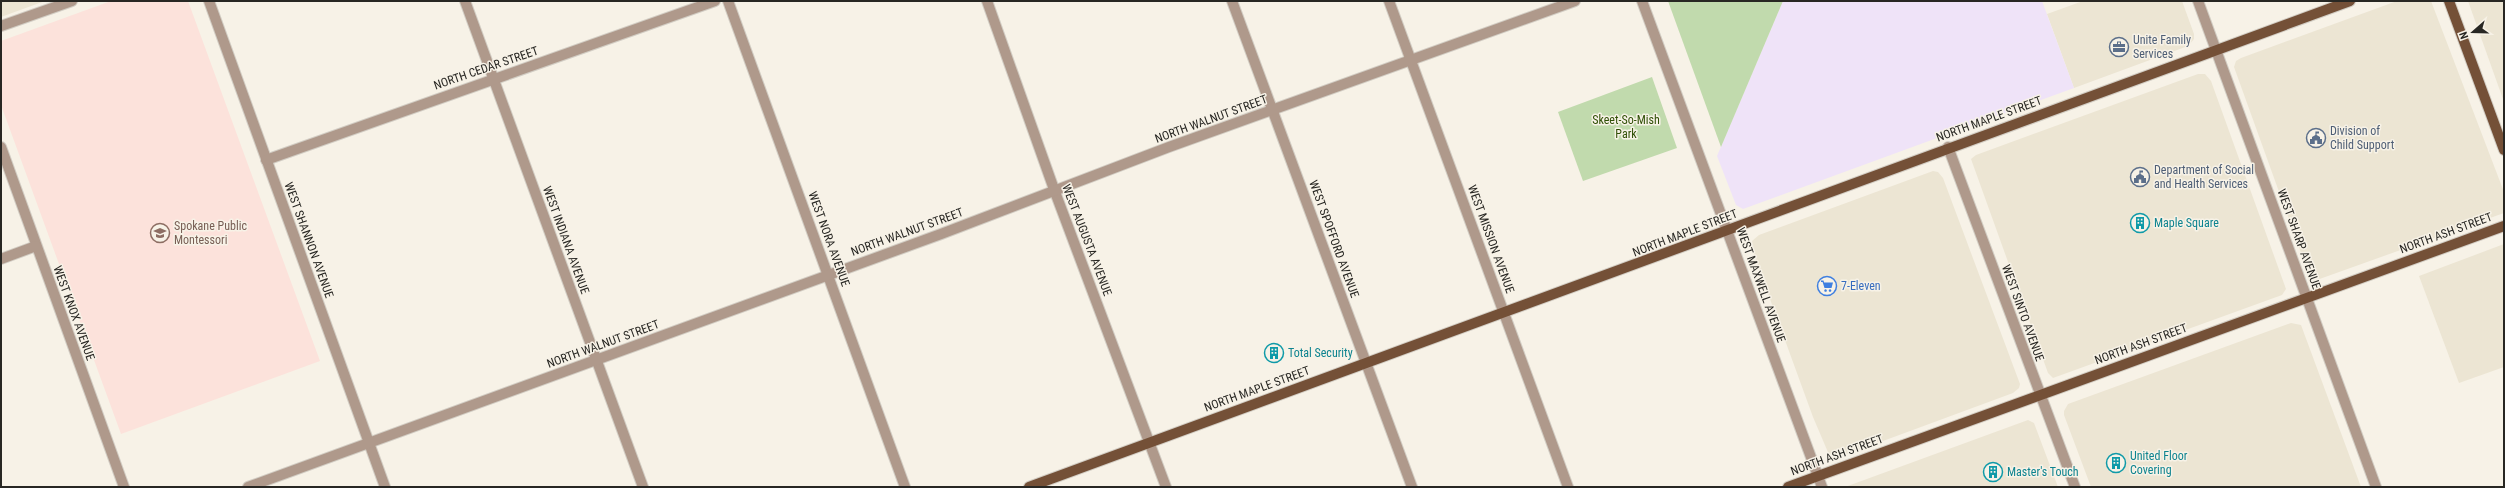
<svg xmlns="http://www.w3.org/2000/svg" width="2505" height="488" font-family="'Roboto Condensed',sans-serif">
  <style>
    .built { fill: #ece5d3 }
    .industrial { fill: #efe3f8 }
    .education { fill: #fce2db }
    .green { fill: #c1daad }
    .lines { fill: none; stroke-linecap: round; stroke-linejoin: round }
    .minor-casing { stroke: #d2cdc4; stroke-width: 12 }
    .major-casing { stroke: #d2cdc4; stroke-width: 12 }
    .minor { stroke: #af998b; stroke-width: 10 }
    .major { stroke: #745037; stroke-width: 10 }
    .labels { text-anchor: middle; dominant-baseline: central; stroke-width: 3; stroke-linejoin: round; paint-order: stroke }
    .service-label { font-size: 12px; fill: #4e5e75; stroke: #f7f2e7; text-anchor: start }
    .street-label { font-size: 12px; fill: #282723; stroke: #f7f2e7 }
    .park-label { font-size: 12px; fill: #2f4f05; stroke: #f7f2e7 }
    .culture-label { font-size: 12px; fill: #0d838f; stroke: #f7f2e7; text-anchor: start }
    .education-label { font-size: 12px; fill: #785e54; stroke: #f7f2e7; text-anchor: start }
    .shop-label { font-size: 12px; fill: #366cbe; stroke: #f7f2e7; text-anchor: start }
  </style>
  <rect width="100%" height="100%" fill="#f7f2e7"/>
  <!-- built -->
  <g class="built">
    <path d="M1 1H45L1 17Z"/>
    <path d="M2083 1H2182L2194 34V39L2188 46 2074 88 2047 14Z"/>
    <path d="M2397 1H2431L2504 192V213L2314 281 2309 275 2234 67 2236 61 2241 58Z"/>
    <path d="M2468 1H2504V102Z"/>
    <path d="M2198 74H2205L2211 81 2286 289 2282 295 2053 378 2048 373 1971 159 1976 155Z"/>
    <path d="M1933 171 1938 172 1943 178 2020 384 2019 388 2013 393 1837 458 1830 457 1813 417 1754 255 1752 241 1759 235Z"/>
    <path d="M2504 244V367L2459 383 2419 276Z"/>
    <path d="M2291 323 2301 325 2361 487H2091L2064 415V411L2068 404Z"/>
    <path d="M2028 420 2034 423 2058 487H1845Z"/>
  </g>
  <!-- industrial -->
  <path class="industrial" d="M1783 1H2042L2074 88 1743 209 1736 205 1717 156Z"/>
  <!-- education -->
  <path class="education" d="M111 1H188L320 361 121 434 1 105V41Z"/>
  <!-- green -->
  <g class="green">
    <path d="M1668 1H1783L1721 147Z"/>
    <path d="M1652 77 1677 148 1583 181 1558 112Z"/>
  </g>
  <g class="lines">
    <!-- minor casing -->
    <g class="minor-casing">
      <g id="minor">
        <path d="M209 1 385 487"/>
        <path d="M465 1 643 487"/>
        <path d="M728 1 905 487"/>
        <path d="M987 1 1055 192 1166 487"/>
        <path d="M1232 1 1412 487"/>
        <path d="M1389 1 1568 487"/>
        <path d="M1642 1 1822 487"/>
        <path d="M2198 1 2376 487"/>
        <path d="M1 26 72 1"/>
        <path d="M1 147 124 487"/>
        <path d="M1948 147 2075 487"/>
        <path d="M266 160 715 1"/>
        <path d="M1 259 36 246"/>
        <path d="M248 487 941 234 1169 147 1575 1"/>
      </g>
    </g>
    <!-- major casing -->
    <g class="major-casing">
      <g id="major">
        <path d="M2449 1 2504 150"/>
        <path d="M1029 487 2350 1"/>
        <path d="M1788 487 2504 226"/>
      </g>
    </g>
    <!-- minor -->
    <use href="#minor" class="minor"/>
    <!-- major -->
    <use href="#major" class="major"/>
  </g>
  <!-- icons -->
  <defs>
    <g id="office-ring" transform="scale(1)"><circle r="9.5" fill="#f7f2e7" stroke="#5c6f8a" stroke-width="1.5"/><path d="M-6-3h4V-5.5h4V-3h4V5H-6ZM-1-4.5V-3h2v-1.5ZM-6 0V1H6V0Z" fill="#5c6f8a"/></g>
    <g id="civic-ring" transform="scale(1)"><circle r="9.5" fill="#f7f2e7" stroke="#5c6f8a" stroke-width="1.5"/><path d="M-.6-6.5H3V-4.5H.6V-3L4-1V1h2V6H-6V1h2V-1L-.6-3ZM-1.2 2.5V6h2.4V2.5Z" fill="#5c6f8a"/></g>
    <g id="building-ring" transform="scale(1)"><circle r="9.5" fill="#f7f2e7" stroke="#0f9aa8" stroke-width="1.5"/><path d="M-4-6H4V6H1V3H-1V6H-4ZM-2.5-4.3h1.7v1.8h-1.7ZM.8-4.3h1.7v1.8H.8ZM-2.5-1h1.7V.8h-1.7ZM.8-1h1.7V.8H.8Z" fill="#0f9aa8"/></g>
    <g id="school-ring" transform="scale(1)"><circle r="9.5" fill="#f7f2e7" stroke="#8d6e63" stroke-width="1.5"/><path d="M0-5L7-2L0 1L-7-2ZM-4 1L0 2.5L4 1V4Q0 6-4 4Z" fill="#8d6e63"/></g>
    <g id="supermarket-ring" transform="scale(1)"><circle r="9.5" fill="#f7f2e7" stroke="#3f7fe0" stroke-width="1.5"/><path d="M-6-5.5h2.5l.6 2H6L4.5 2H-2.5L-4.4-4H-6ZM-1.5 3.2a1.3 1.3 0 1 0 .1 0ZM3 3.2a1.3 1.3 0 1 0 .1 0Z" fill="#3f7fe0"/></g>
  </defs>
  <g fill-rule="evenodd">
    <use href="#office-ring" x="2119" y="47"/>
    <use href="#civic-ring" x="2316" y="138"/>
    <use href="#civic-ring" x="2140" y="177"/>
    <use href="#building-ring" x="2140" y="223"/>
    <use href="#school-ring" x="160" y="233"/>
    <use href="#supermarket-ring" x="1827" y="286"/>
    <use href="#building-ring" x="1274" y="353"/>
    <use href="#building-ring" x="2116" y="463"/>
    <use href="#building-ring" x="1993" y="472"/>
  </g>
  <g class="labels">
    <!-- service labels -->
    <g class="service-label">
      <text x="2133" y="40">Unite Family<tspan x="2133" dy="14">Services</tspan></text>
      <text x="2330" y="131">Division of<tspan x="2330" dy="14">Child Support</tspan></text>
      <text x="2154" y="170">Department of Social<tspan x="2154" dy="14">and Health Services</tspan></text>
    </g>
    <!-- street labels -->
    <g class="street-label">
      <text transform="translate(486 68) rotate(-19)">NORTH CEDAR STREET</text>
      <text transform="translate(1211 119) rotate(-20)">NORTH WALNUT STREET</text>
      <text transform="translate(1989 119) rotate(-20)">NORTH MAPLE STREET</text>
      <text transform="translate(907 232) rotate(-20)">NORTH WALNUT STREET</text>
      <text transform="translate(1685 233) rotate(-21)">NORTH MAPLE STREET</text>
      <text transform="translate(2446 233) rotate(-20)">NORTH ASH STREET</text>
      <text transform="translate(829 239) rotate(70)">WEST NORA AVENUE</text>
      <text transform="translate(1334 239) rotate(70)">WEST SPOFFORD AVENUE</text>
      <text transform="translate(1491 239) rotate(70)">WEST MISSION AVENUE</text>
      <text transform="translate(2299 239) rotate(70)">WEST SHARP AVENUE</text>
      <text transform="translate(309 240) rotate(70)">WEST SHANNON AVENUE</text>
      <text transform="translate(566 240) rotate(70)">WEST INDIANA AVENUE</text>
      <text transform="translate(1087 240) rotate(69)">WEST AUGUSTA AVENUE</text>
      <text transform="translate(1761 285) rotate(70)">WEST MAXWELL AVENUE</text>
      <text transform="translate(74 313) rotate(70)">WEST KNOX AVENUE</text>
      <text transform="translate(2023 313) rotate(70)">WEST SINTO AVENUE</text>
      <text transform="translate(603 344) rotate(-20)">NORTH WALNUT STREET</text>
      <text transform="translate(2141 344) rotate(-20)">NORTH ASH STREET</text>
      <text transform="translate(1257 389) rotate(-20)">NORTH MAPLE STREET</text>
      <text transform="translate(1837 455) rotate(-20)">NORTH ASH STREET</text>
    </g>
    <!-- park labels -->
    <g class="park-label">
      <text x="1626" y="120">Skeet-So-Mish<tspan x="1626" dy="14">Park</tspan></text>
    </g>
    <!-- culture labels -->
    <g class="culture-label">
      <text x="2154" y="223">Maple Square</text>
      <text x="1288" y="353">Total Security</text>
      <text x="2130" y="456">United Floor<tspan x="2130" dy="14">Covering</tspan></text>
      <text x="2007" y="472">Master's Touch</text>
    </g>
    <!-- education labels -->
    <g class="education-label">
      <text x="174" y="226">Spokane Public<tspan x="174" dy="14">Montessori</tspan></text>
    </g>
    <!-- shop labels -->
    <g class="shop-label">
      <text x="1841" y="286">7-Eleven</text>
    </g>
  </g>
  <!-- border -->
  <rect width="2505" height="488" fill="none" stroke="#282723" stroke-width="4"/>
  <!-- north arrow -->
  <g transform="translate(2473 32) rotate(250)" stroke="#f7f2e7" stroke-width="3" paint-order="stroke">
  <path d="M0-3L7 15L0 10L-7 15Z" fill="#282723"/>
  <text y="-6" font-size="11" font-weight="bold" text-anchor="middle" fill="#282723">N</text>
  </g>
</svg>
